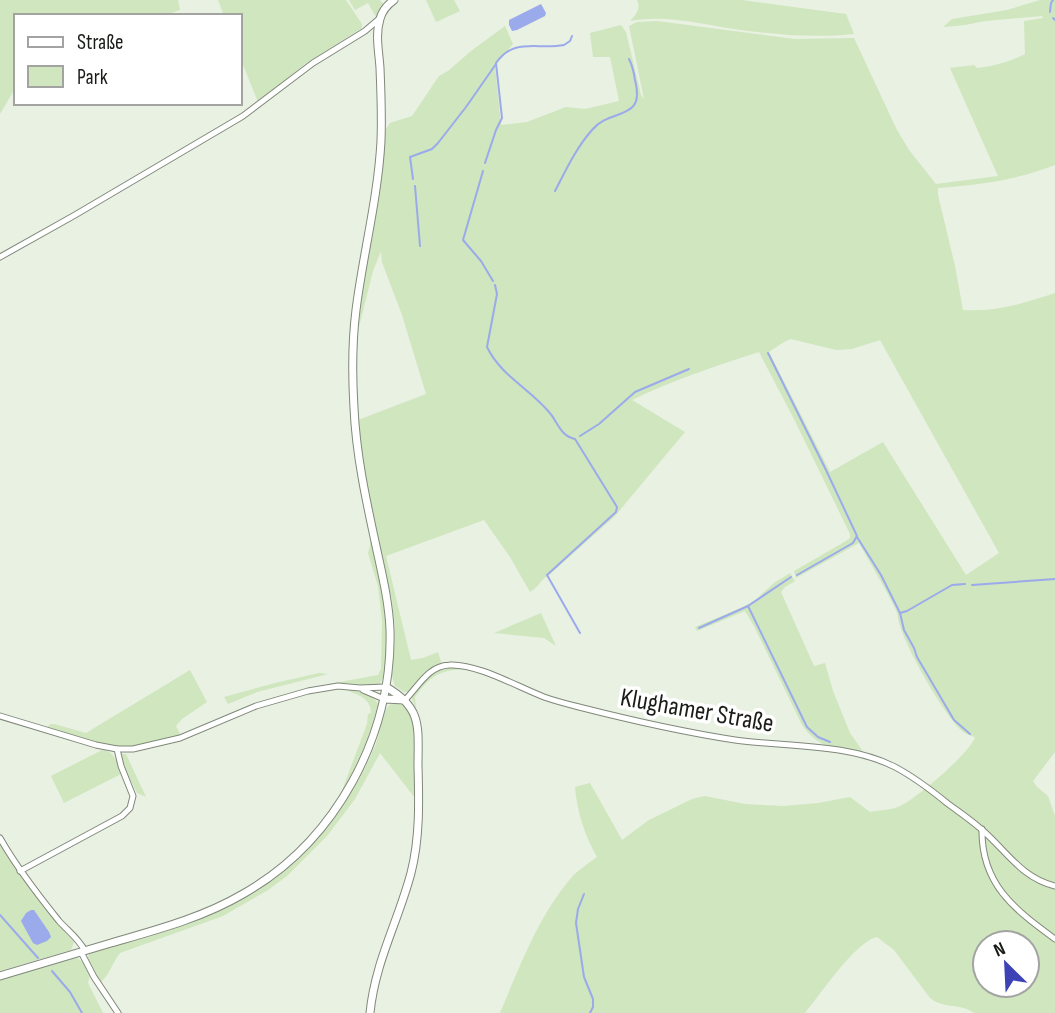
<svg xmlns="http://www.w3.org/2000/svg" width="1055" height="1013" font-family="'Sofia Sans Condensed',sans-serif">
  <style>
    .green { fill: #cfe6be; fill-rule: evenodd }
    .water { fill: #9baaeb }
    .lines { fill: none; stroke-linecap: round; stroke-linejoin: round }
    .stream { stroke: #9baaeb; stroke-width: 2 }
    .minor-casing { stroke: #80887b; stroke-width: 7 }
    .secondary-casing { stroke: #80887b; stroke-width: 9 }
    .minor { stroke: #fff; stroke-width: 5 }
    .secondary { stroke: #fff; stroke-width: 7 }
    .labels { text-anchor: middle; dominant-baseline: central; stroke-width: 7; stroke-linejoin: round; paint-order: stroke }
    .street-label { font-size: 26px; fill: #191c17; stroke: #fff }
  </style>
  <rect width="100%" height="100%" fill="#e8f1e2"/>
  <!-- green -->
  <g class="green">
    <path d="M0 0H178L180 10 162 16H16V80L13 92 0 114Z"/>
    <path d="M218 0H346L362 24V28L305 64 258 102 240 57V16H224Z"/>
    <path d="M349 0H380L383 4 376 17 368 3 355 10Z"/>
    <path d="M426 0H454L460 11 436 22Z"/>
    <path d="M637 0H742L846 14 854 34C816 38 779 35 741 30 705 25 667 14 630 21 636 15 641 9 637 0Z"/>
    <path d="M1040 0H1055V165C1017 180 978 185 938 188V195L955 266 963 310C996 312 1025 303 1055 293V752L1033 781 1037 787 1048 796 1055 816V1013H974C961 1003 943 1009 930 998L894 950 877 937C856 941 820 995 805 1013H500C520 966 538 917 571 878 578 870 588 864 597 857 585 836 577 812 575 787L590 783 622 840 649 820 692 799 705 796 745 804 783 806 818 803 850 797 870 812C880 810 894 810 902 805 918 797 971 752 975 737 966 735 958 729 953 721 935 698 909 653 900 626 898 620 898 615 896 610 885 587 871 565 859 543L796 578 794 571 846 541 850 538V534L795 421 759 352C716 366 673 380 632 400L685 432 615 516 549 575C541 579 538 588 530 592L510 557 484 520 386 556 411 660 423 658 438 652 443 668 457 667 466 669C439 670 430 676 415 697L416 708 409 692H404L395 686 392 676 395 630 392 600 377 538 360 449 358 420 426 394 402 315 382 262 381 251 373 271 358 331 363 286 381 180 384 132 390 123 412 116 439 76 448 71 471 51 505 26 513 44 495 66 501 125 527 122 566 107 585 109 619 101 610 57H593L590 33 621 25 626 32 641 95 644 99 629 26 637 22 657 21 794 39 854 38 896 128 909 150 936 184 998 176 950 68 974 65 977 68C994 66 1009 62 1025 54L1024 21 1043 18 1042 16 985 21 965 25 943 27 952 19 1007 10ZM791 339 836 350 852 349 880 340 999 553 966 575 883 442 830 472 769 352C775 348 784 341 791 339ZM985 943H1027V985H985Z"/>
    <path d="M370 532C377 563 398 660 379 685L373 686 348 683 329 684 378 675 381 669 382 621 378 586 368 553 370 546Z"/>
    <path d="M790 573 795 581 785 587 781 592 814 666 825 663 833 691 850 733 864 753C837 750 818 748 802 725L754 626 745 611 697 631 695 627 743 607 755 600 774 583Z"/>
    <path d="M541 613 556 646 544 638 494 633Z"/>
    <path d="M190 670 207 702 182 719 176 726 181 736C162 741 142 748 122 747 97 747 70 735 47 727L51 724H54L86 733Z"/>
    <path d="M319 673 328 674 257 692 228 704 224 697 275 683Z"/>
    <path d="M346 690C358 691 373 693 378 704 370 737 356 767 340 796L367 724 368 714 371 713C371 698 358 695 346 690Z"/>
    <path d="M393 703C402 703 407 707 411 715 418 729 415 779 415 798L380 753 355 799 327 836 287 876 268 890 223 916 120 953C112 963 110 974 101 982L87 958 90 953C112 944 135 941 157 934 244 907 304 867 354 788 362 775 369 760 375 746 380 734 381 721 386 710 388 706 390 705 393 703Z"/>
    <path d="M102 750C115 751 117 763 121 774L64 803 51 776Z"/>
    <path d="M121 754H126L146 797 137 793 122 762Z"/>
    <path d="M0 842C22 879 46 910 74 942L71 950 64 952 0 971Z"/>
    <path d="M76 958C84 960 87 969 90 976L88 983 103 1013H0V978Z"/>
  </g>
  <!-- water -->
  <g class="water">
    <path d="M541 4 546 13 545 16 517 30 512 31 509 25V20Z"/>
    <path d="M31 910H34L49 932 51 937 47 941 37 945 33 943 21 921 26 913Z"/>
  </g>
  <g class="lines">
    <!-- stream -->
    <g class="stream">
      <path d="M1050 12 1051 3 1053 0"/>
      <path d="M1053 18 1055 20"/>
      <path d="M485 163 496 130 502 118 496 63C514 37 537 50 564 45L570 41 572 36"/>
      <path d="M483 171 463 240 481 261 493 281"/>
      <path d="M413 179 410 157 432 149 438 143 466 107 496 64"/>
      <path d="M415 186 420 246"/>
      <path d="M555 191C566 170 576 148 592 130 611 107 646 122 635 80 634 73 632 65 629 59"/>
      <path d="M495 285 497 294 487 347C501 376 529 388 549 412 558 422 560 436 575 439L617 507 616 512 547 575 580 633"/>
      <path d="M768 353 826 470 857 536 853 543 797 575"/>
      <path d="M580 436 599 424 635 392 689 369"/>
      <path d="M857 537 881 575 900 613 904 630 914 648 917 657 954 720 970 734"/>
      <path d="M972 585 1055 579"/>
      <path d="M748 606 807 727 818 737 830 742"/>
      <path d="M900 613 907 611 952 585 965 584"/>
      <path d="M699 628 748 606 791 577"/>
      <path d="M584 894 578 909 576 923 584 977 593 999V1007L590 1013"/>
      <path d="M0 915 38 958"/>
      <path d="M52 971 70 992 82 1013"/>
    </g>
    <!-- minor casing -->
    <g class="minor-casing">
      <g id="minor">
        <path d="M0 257 75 215 243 116 313 63 365 31 379 19"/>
        <path d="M363 690 384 699"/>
        <path d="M405 700C418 687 428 666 449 665 476 663 518 687 544 697 555 701 567 704 579 707 630 720 683 732 735 740 786 747 848 743 895 767 914 777 931 790 947 803 959 812 971 820 981 829 1006 850 1021 878 1055 886"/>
        <path d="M0 716 96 745 117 749H133L180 738 256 706 308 691 338 686 360 688 386 687"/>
        <path d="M982 829C981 884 1014 909 1055 939"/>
        <path d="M0 838C17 868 38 895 59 921 68 931 79 939 85 951"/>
        <path d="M20 871 122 816 130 808 133 796 121 766 117 749"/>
        <path d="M81 952 94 977 118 1013"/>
      </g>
    </g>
    <!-- secondary casing -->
    <g class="secondary-casing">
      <g id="secondary">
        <path d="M384 699 405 700"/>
        <path d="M0 976C37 965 74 954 111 943 156 930 202 918 243 894 335 842 393 736 390 630 389 602 382 574 376 546 366 500 356 454 354 408 352 375 352 342 356 310 363 254 378 198 381 141 382 117 381 92 380 68 379 52 375 35 380 19 382 11 387 5 394 0"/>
        <path d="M370 1013C375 962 398 922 411 873 420 838 419 801 418 766 418 728 423 708 386 687"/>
      </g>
    </g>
    <!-- minor -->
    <use href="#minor" class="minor"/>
    <!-- secondary -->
    <use href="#secondary" class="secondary"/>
  </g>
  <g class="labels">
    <!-- street labels -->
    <g class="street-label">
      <text transform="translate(697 711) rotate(10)">Klughamer Straße</text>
    </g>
  </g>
  <!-- legend -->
  <rect x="14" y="14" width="228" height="91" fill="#ffffff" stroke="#a3a4a2" stroke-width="2"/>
  <rect x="28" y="37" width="35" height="10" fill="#ffffff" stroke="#a3a4a2" stroke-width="2"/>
  <text x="77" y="49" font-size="21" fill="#191c17">Straße</text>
  <rect x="28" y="66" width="35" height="21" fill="#cfe6be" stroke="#a3a4a2" stroke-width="2"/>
  <text x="77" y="84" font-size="21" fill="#191c17">Park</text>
  <!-- north arrow -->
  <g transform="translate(1006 964) rotate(336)"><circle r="33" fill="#ffffff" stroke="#a3a4a2" stroke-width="2"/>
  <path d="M0-5L12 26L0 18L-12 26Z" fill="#3d43b7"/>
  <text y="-10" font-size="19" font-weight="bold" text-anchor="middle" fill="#191c17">N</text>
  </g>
</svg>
